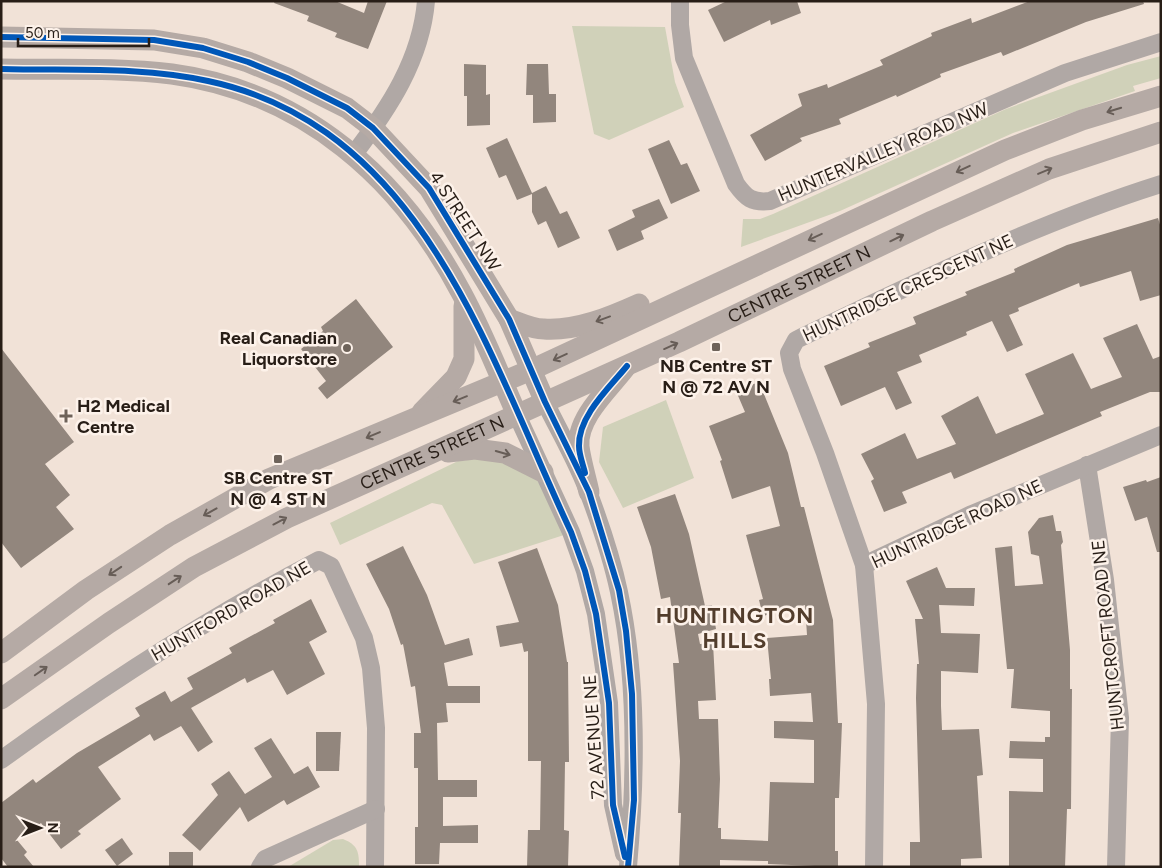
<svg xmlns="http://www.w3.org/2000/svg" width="1162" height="868" font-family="Figtree,sans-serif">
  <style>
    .green { fill: #d0d1b9 }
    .building { fill: #92867d }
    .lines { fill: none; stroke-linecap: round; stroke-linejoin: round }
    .minor { stroke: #b0a8a5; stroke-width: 18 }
    .major { stroke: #b5aaa5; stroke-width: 21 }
    .cycleway-casing { stroke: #fdf2ea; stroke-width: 9 }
    .cycleway { stroke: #0057b8; stroke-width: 6 }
    .oneway { stroke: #675d57 }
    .poi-dot { fill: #6e635a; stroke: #fdf2ea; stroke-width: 2 }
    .labels { text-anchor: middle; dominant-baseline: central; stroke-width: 5; stroke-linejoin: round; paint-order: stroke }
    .street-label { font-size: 18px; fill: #281e17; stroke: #fdf2ea }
    .poi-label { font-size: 18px; font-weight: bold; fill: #281e17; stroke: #fdf2ea }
    .district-label { font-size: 22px; font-weight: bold; letter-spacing: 1px; fill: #523d2c; stroke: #fdf2ea }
  </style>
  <rect width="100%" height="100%" fill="#f1e2d7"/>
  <!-- green -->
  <g class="green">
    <path d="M572 26 665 27 675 82 684 107 609 140 594 134Z"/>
    <path d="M1161 56V78L1133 86 1135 91 1013 133 840 211 741 247 743 219H760L773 214 1006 109 1127 65Z"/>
    <path d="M666 400 694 478 623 508 599 462 603 427Z"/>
    <path d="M495 457 536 479 548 495 564 535 474 564 442 505 432 503 340 545 330 523 458 461Z"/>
    <path d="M343 839C358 845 359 852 359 867H288L333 840Z"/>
  </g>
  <!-- building -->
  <g class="building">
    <path d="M275 1H335L364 13 368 1H387L368 49 335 37 337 33 307 21 309 16 274 3Z"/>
    <path d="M727 1H797L801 13 771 25 770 20 724 42 708 10Z"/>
    <path d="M1030 1H1143L1144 4 1086 22 1003 56 1001 52 940 74 941 77 897 97 896 95 839 119 841 124 800 138 802 141 765 161 750 135 802 106 798 94 827 84 828 88 883 65 880 60 932 36 931 33 971 18 972 23Z"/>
    <path d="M464 64 486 65V95L490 94V125L467 126V96H464Z"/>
    <path d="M527 64H548L549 94H556V122L533 123V95H526Z"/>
    <path d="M507 138 532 193 546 186 560 214 567 211 580 238 558 248 546 221 538 225 532 212V194L517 200 506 175 499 178 486 148Z"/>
    <path d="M669 140 681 165 687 163 700 191 671 204 648 149Z"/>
    <path d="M659 199 668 218 641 231 644 239 617 251 608 230 635 217 632 210Z"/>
    <path d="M1158 218 1161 228V295L1140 301 1131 271 1080 287 1079 283 1018 308 1019 311 1009 315 1023 345 1007 352 992 321 966 332 967 335 919 355 922 362 897 372 912 403 896 410 885 387 841 406 824 366 870 347 868 343 916 324 913 317 967 295 965 292 1015 272 1014 269 1067 245Z"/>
    <path d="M356 299 393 347 327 399 318 388 326 381 301 349 323 331 321 327Z"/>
    <path d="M1137 324 1153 359 1161 356V392H1150L1100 412 1102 416 954 479 951 472 902 492 907 503 884 512 871 481 874 479 861 454 905 433 917 459 956 444 941 416 978 396 996 434 1044 414 1025 374 1073 353 1091 389 1122 377 1103 338Z"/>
    <path d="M1 348 74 442 45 464 70 495 56 507 74 529 21 568 1 542Z"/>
    <path d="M759 382 788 453 801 507H804L833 620 838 723H842L839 798H835V851H838V867L768 864V861L720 860V867H679L681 813H678L680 761 673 663H679L670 597 661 599 651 547 637 507 675 494 689 534 705 606 712 605 716 629 698 634 700 644 713 643 716 700 698 701 699 719H718L720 779 718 828H721V839L768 841 770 782 814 783V740L774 738V721L813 722 811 693 770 696 769 679H771L767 638 807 635 805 605 763 616 759 600 763 599 746 535 780 526 770 486 732 499 720 461 722 460 709 426 745 412 736 391Z"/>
    <path d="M1161 477V552H1157L1147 517 1135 521 1123 487 1146 480 1147 482Z"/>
    <path d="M1053 515 1056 531H1061L1063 542 1061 545 1070 650V689H1072L1071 809H1067L1065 867H1009V791L1043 792V759L1009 758 1010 741 1045 742V737H1050V711L1011 708 1014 669H1007L995 548 1012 546 1015 586 1043 584 1039 556 1031 554 1028 532 1039 518Z"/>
    <path d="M403 546 427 595 445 645 469 638 473 655 444 663 448 686H480V703H446L448 722 437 723 438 780H477V797H443V826L478 825V843H440L439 864H415V827H418V768H414V733H421L415 686 411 687 403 644 401 645 389 609 366 564Z"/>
    <path d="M537 548 558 605 567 662H568L569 762H565L564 830 569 831 568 867H527L528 830H540L541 761H528V651L524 652 522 643 500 647 496 626 519 622 498 562Z"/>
    <path d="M937 567 946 588H975L974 606 939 605 941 633 980 634 978 673 941 671V706L942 730 979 729 983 775 977 776 982 858 961 859V867H910V842H920L916 698 917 664H919L915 619H923L906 581Z"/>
    <path d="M311 599 327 632 309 642 325 674 287 695 273 670 247 683 245 678 191 708 213 742 198 752 181 726 154 741 150 734 98 767 121 799 78 831 81 834 61 849 41 823 17 840 27 852 24 855 34 867H8L1 858V803L33 779 36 783 77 753 140 716 135 708 165 691 171 702 193 689 187 678 232 653 229 648 275 623 273 620Z"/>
    <path d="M316 732H341L339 771H316Z"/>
    <path d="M271 738 294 774 308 766 320 787 287 805 284 800 248 822 240 807 200 851 182 835 218 795 211 784 229 771 245 794 272 777 254 748Z"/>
    <path d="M122 838 133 854 117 866 105 850Z"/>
    <rect x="169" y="852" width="24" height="15"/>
  </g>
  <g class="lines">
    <!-- minor -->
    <g class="minor">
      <path d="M680 1V25L684 58 736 184C746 198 752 203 770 201L1065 73 1161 42"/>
      <path d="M354 154C389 108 421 60 426 1"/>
      <path d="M545 402C560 433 578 463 589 494 601 526 612 559 619 592 638 681 636 777 628 867"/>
      <path d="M517 415 571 532 585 571 596 614 609 703 613 805 624 854"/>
      <path d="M1087 465 1105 580 1120 718 1116 867"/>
      <path d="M864 565 972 514 1161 435"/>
      <path d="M1 760C103 686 207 618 319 560L331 566 364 638 371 668 376 728 375 867"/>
      <path d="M260 867 265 859 376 809"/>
      <path d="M874 867 876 704 864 565 825 453 792 369 789 353 796 340C915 283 1034 224 1161 184"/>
    </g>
    <!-- major -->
    <g class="major">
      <path d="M1 37 154 40 203 48 248 62 287 78 347 108 373 128 429 188 509 319 545 402"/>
      <path d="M1 69C58 70 116 67 172 74 304 92 401 178 462 294 483 333 499 374 517 415"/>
      <path d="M509 319C520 323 532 329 544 329 577 331 610 317 639 304"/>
      <path d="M422 412 456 377 464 359V306"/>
      <path d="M448 452 475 449 505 453 543 472"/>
      <path d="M589 492C586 478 581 462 579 447 576 418 609 389 625 368"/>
      <path d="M1 653 86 590 170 535 269 479 531 370 1005 150 1082 120 1161 96"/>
      <path id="s1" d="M1 699 109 623 194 567 287 518 679 342 932 221 1049 169 1161 132"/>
    </g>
    <!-- cycleway casing -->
    <g class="cycleway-casing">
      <g id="cycleway">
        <path d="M1 37 154 40 203 48 248 62 287 78 347 108 373 128 429 188 509 319 545 402 589 492 619 590 626 631 632 694 634 800 628 867"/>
        <path d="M1 69C70 71 140 66 208 81 424 127 489 358 571 532L585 571 596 614 609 703 613 805 625 857"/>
        <path d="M585 473C583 464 579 455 579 446 578 416 610 387 627 366"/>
      </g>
    </g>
    <!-- cycleway -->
    <use href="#cycleway" class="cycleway"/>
  </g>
  <!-- one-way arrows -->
  <defs><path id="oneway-shaft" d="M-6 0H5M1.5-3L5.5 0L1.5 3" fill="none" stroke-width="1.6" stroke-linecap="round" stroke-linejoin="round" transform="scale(1.25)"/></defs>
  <g class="oneway">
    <use href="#oneway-shaft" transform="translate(1114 110) rotate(163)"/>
    <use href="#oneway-shaft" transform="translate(963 169) rotate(155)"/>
    <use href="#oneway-shaft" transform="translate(1045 171) rotate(-23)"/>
    <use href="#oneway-shaft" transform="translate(815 237) rotate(155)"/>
    <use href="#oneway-shaft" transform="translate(897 238) rotate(-26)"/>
    <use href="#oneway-shaft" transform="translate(603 319) rotate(160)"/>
    <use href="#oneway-shaft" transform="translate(671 346) rotate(-24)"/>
    <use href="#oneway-shaft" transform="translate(560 357) rotate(155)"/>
    <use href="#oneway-shaft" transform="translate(460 399) rotate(158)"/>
    <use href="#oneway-shaft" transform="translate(373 435) rotate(157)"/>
    <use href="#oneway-shaft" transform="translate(503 453) rotate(16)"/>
    <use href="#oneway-shaft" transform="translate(210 512) rotate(151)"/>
    <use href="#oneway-shaft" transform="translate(280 521) rotate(-28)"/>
    <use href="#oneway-shaft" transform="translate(115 571) rotate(146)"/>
    <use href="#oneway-shaft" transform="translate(175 580) rotate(-33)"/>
    <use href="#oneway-shaft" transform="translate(41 671) rotate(-35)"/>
  </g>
  <!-- markers -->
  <g class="poi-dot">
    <rect x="711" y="342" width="10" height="10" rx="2.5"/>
    <circle cx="347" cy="348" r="5"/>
    <path d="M63.5 408.5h5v5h5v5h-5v5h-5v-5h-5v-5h5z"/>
    <rect x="273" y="454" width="10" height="10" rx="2.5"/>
  </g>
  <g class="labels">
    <!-- street labels -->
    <g class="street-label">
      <text transform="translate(883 152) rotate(-23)">HUNTERVALLEY ROAD NW</text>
      <text transform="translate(465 221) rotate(57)">4 STREET NW</text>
      <text stroke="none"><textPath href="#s1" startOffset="902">CENTRE STREET N</textPath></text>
      <text transform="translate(908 288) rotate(-25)">HUNTRIDGE CRESCENT NE</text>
      <text stroke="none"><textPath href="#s1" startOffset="498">CENTRE STREET N</textPath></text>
      <text transform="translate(957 524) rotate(-25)">HUNTRIDGE ROAD NE</text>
      <text transform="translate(231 611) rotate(-30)">HUNTFORD ROAD NE</text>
      <text transform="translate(1108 635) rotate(-96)">HUNTCROFT ROAD NE</text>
      <text transform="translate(594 737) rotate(-94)">72 AVENUE NE</text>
    </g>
    <!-- poi labels -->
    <g class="poi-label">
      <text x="337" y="338" text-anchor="end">Real Canadian<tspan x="337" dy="21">Liquorstore</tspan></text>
      <text x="716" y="366">NB Centre ST<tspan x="716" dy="21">N @ 72 AV N</tspan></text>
      <text x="77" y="406" text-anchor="start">H2 Medical<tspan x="77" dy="21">Centre</tspan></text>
      <text x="278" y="478">SB Centre ST<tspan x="278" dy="21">N @ 4 ST N</tspan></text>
    </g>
    <!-- district labels -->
    <g class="district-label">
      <text x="735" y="615">HUNTINGTON<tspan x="735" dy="25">HILLS</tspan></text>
    </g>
  </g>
  <!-- border -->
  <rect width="1162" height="868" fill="none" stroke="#281e17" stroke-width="5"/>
  <!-- north arrow -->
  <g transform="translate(40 828) rotate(90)" stroke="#fdf2ea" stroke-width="4" paint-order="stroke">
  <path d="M0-4L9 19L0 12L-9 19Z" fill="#281e17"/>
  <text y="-8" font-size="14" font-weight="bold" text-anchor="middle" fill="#281e17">N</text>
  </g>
  <!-- scale -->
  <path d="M18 38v8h131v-8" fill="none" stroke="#281e17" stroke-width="2.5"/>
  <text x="25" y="38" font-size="15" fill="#281e17" stroke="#fdf2ea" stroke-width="4" paint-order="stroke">50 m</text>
</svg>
